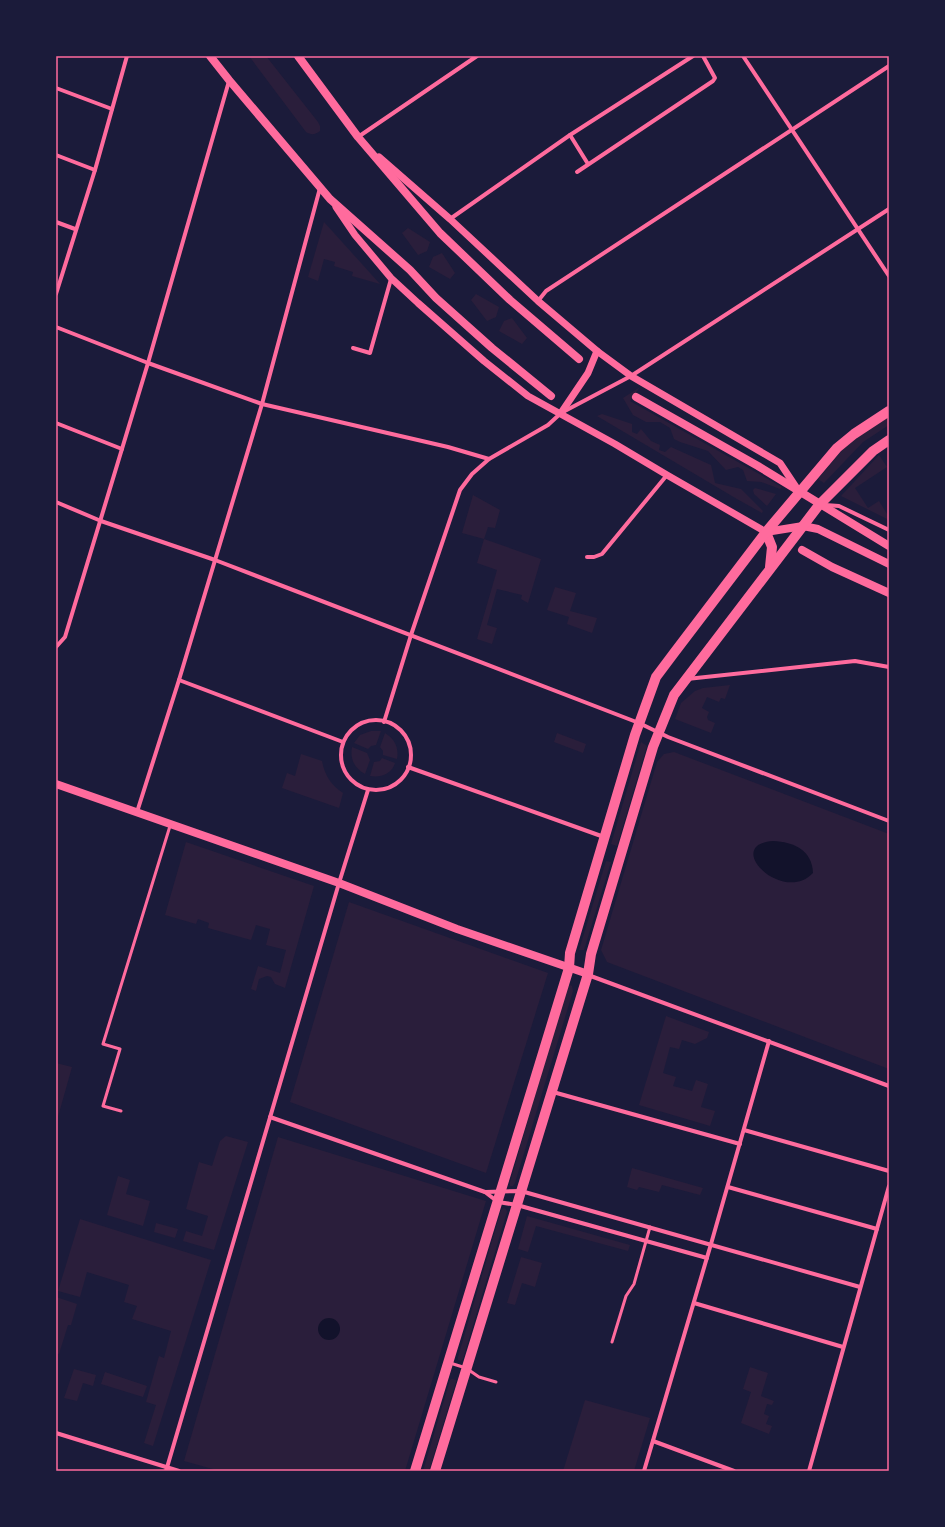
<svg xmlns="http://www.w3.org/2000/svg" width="945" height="1527" font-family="'Golos Text',sans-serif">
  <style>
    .green { fill: #2a1e3b }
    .water { fill: #12122b }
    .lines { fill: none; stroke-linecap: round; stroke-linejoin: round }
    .service { stroke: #ff6b9d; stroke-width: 3 }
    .minor { stroke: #ff6b9d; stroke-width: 4 }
    .tertiary { stroke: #ff6b9d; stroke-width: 7 }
    .secondary { stroke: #ff6b9d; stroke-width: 8 }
    .primary { stroke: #ff6b9d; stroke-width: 10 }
    .neatline { fill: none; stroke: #ff6b9d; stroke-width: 1.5 }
  </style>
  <rect width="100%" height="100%" fill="#1b1b3a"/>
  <!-- green -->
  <g class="green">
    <path d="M249 56H266L318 122 320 126V131C315 135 311 135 306 132Z"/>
    <path d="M324 222 380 284 352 276 353 272 334 266 335 262 324 259 318 281 308 277Z"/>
    <path d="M408 228 430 242 427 251 418 255 402 233Z"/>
    <path d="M442 253 455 273 450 279 429 267 433 257Z"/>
    <path d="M476 294 499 307 496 317 487 321 471 300Z"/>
    <path d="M512 318 527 338 522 344 499 331 504 321Z"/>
    <path d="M640 387 630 401 782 487 780 489 761 482 747 481 743 470 738 467 726 470 708 451 680 442 674 439 670 428 660 422H646L633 415 623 398Z"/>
    <path d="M602 414 632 424V432L637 434 641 429 651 441 660 445 659 450 665 452 671 447 711 465 715 483 741 489 763 511 762 513 737 499 597 416Z"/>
    <path d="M889 416V425L863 442 824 483 818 479 844 448 859 436Z"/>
    <path d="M879 455 887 467 855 488 868 508 879 501 889 517V520L841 496Z"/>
    <path d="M755 488 776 494 767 506 754 494 753 490Z"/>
    <path d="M473 495 500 510 495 528 488 527 484 539 541 559 528 603 521 599 522 595 497 589 487 625 497 628 492 644 477 639 497 570 477 563 484 539 462 533Z"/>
    <path d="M555 587 576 593 570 611 597 618 592 633 567 624 569 617 547 610Z"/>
    <path d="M730 685 725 699 721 698 719 702 707 697 702 708 709 712 707 717 708 720 715 723 711 733 675 719 681 703 695 691 703 688Z"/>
    <path d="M371 731H381L376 745 371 746 368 749 354 743 360 735Z"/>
    <path d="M385 733C395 739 399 748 397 759L383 755V751L380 747Z"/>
    <path d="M557 733 586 744 583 753 554 742Z"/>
    <path d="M641 742 647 746 617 846 611 844Z"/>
    <path d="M352 747 367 753 370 760 365 774C354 768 350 759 352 747Z"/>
    <path d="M674 752 889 834V1069L607 962 601 950 657 762 664 754Z"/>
    <path d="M301 754 322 761C325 776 331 785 343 793L339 808 282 788 287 773 295 776Z"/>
    <path d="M382 758 395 763C392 774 380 778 370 776L374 762 380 761Z"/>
    <path d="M186 842 314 886 285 988 275 984 271 977 267 976 259 979 256 991 251 989 258 966 280 973 286 950 266 945 270 929 256 925 251 940 208 928 209 923 198 919 196 924 165 915Z"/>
    <path d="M606 861 611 862 584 950H579Z"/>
    <path d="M349 902 548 973 486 1173 290 1102Z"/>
    <path d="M570 985 572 986 573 991 515 1183 513 1186H510V1182L566 989Z"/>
    <path d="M666 1016 709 1032 707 1038 695 1044 682 1040 679 1049 670 1047 663 1073 676 1077 673 1086 692 1091 696 1080 708 1084 701 1107 715 1111 710 1126 639 1105Z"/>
    <path d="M56 1063 72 1067 56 1124Z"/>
    <path d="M226 1136 248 1142 214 1250 183 1241 186 1231 202 1236 208 1216 186 1209 199 1162 212 1166 220 1141Z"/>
    <path d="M278 1137 486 1201 405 1471H220L184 1461Z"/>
    <path d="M632 1168 703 1188 700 1195 662 1185 659 1192 639 1187 637 1190 627 1187Z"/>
    <path d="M118 1176 130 1180 126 1194 150 1201 143 1226 107 1215Z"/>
    <path d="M504 1208 506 1209 507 1212 463 1359 461 1361 458 1360V1357L501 1210Z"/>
    <path d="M527 1216 630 1245 628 1251 536 1226 528 1252 518 1249Z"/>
    <path d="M80 1219 211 1260 153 1446 144 1443 156 1405 146 1402 159 1356 164 1358 171 1331 132 1319 137 1306 124 1302 129 1285 87 1272 80 1297 58 1291Z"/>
    <path d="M156 1223 178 1229 175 1238 154 1232Z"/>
    <path d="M521 1257 542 1263 535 1287 522 1283 515 1305 507 1303Z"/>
    <path d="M56 1297 77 1304 71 1325H68L59 1354 56 1353Z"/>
    <path d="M750 1367 768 1373 761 1396 774 1401 772 1405 767 1404 764 1414 769 1416 766 1424 772 1426 769 1434 741 1423 751 1392 743 1389Z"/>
    <path d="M74 1369 96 1375 93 1386 83 1383 77 1401 64 1398Z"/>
    <path d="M105 1372 147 1386 143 1397 101 1384Z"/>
    <path d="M452 1379 456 1380V1382L429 1471H423L450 1380Z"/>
    <path d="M585 1400 650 1418 634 1471H563Z"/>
  </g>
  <!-- water -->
  <g class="water">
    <path d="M773 841C794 842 812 850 813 873 783 905 722 845 773 841Z"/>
    <circle cx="329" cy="1329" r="11"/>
  </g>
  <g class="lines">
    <!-- service -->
    <g class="service">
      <path d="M121 1111 103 1106 120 1049 103 1044 170 826"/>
      <path d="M612 1342 626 1296 634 1284 650 1227"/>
      <path d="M450 1363 466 1368 479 1377 496 1382"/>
    </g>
    <!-- minor -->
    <g class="minor">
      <path d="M743 56 889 276"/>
      <path d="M56 88 112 109"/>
      <path d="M570 135 588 164"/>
      <path d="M358 137 477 56"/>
      <path d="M56 155 95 170"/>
      <path d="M577 172 713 81 715 78 703 56"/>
      <path d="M450 219 570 135 693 56"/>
      <path d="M56 222 75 229"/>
      <path d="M56 294 95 170 127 56"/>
      <path d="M538 301 546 291 889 66"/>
      <path d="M56 327 148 363 262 404 448 447 489 459"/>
      <path d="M353 348 370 353 391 279"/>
      <path d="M56 423 122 449"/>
      <path d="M56 502 101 521 215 560 639 723 668 737 889 821"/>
      <path d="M825 505 839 506 889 530"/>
      <path d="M587 557H594L602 554 667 475"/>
      <path d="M56 647 65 637 148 363 229 81"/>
      <path d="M687 679 855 661 889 667"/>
      <path d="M179 680 343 742"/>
      <circle cx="376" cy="755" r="35"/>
      <path d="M384 722 411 635 460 490 472 474 489 459 548 425 561 413 631 376 889 209"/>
      <path d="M408 767 604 837"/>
      <path d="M137 812 179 680 262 404 320 188"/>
      <path d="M588 975 889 1086"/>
      <path d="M553 1092 740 1144"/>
      <path d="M270 1117 485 1192 498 1202 517 1205 707 1258"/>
      <path d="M744 1130 889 1171"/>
      <path d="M728 1187 877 1229"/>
      <path d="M485 1192 521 1191 860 1287"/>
      <path d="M694 1303 843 1347"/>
      <path d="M56 1433 179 1471"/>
      <path d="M653 1441 734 1471"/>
      <path d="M166 1471 339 883 368 790"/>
      <path d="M644 1471 711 1244 769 1041"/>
      <path d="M809 1471 889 1186"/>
    </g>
    <!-- tertiary -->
    <g class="tertiary">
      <path d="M379 157 450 219 538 301 597 351 631 376 780 463 798 490"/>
      <path d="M336 207 355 235 391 278 418 303 484 361 528 396 615 444 667 475 766 532"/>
      <path d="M561 413 588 373 597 351"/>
    </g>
    <!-- secondary -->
    <g class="secondary">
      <path d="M210 56 229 80 330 199 410 270 436 298 492 348 551 396"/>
      <path d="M298 56 358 137 440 233 510 300 579 359"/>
      <path d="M636 397 758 466 889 546"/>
      <path d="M766 532 803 526 818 529 889 564"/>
      <path d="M802 550 832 567 889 593"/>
      <path d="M56 784 339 883 457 929 588 974"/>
    </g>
    <!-- primary -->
    <g class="primary">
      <path d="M766 532 772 547 770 567"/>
      <path d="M415 1471 569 968 570 953 635 735 656 677 674 653 766 532 837 448 854 434 889 411"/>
      <path d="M435 1471 588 974 591 954 653 747 674 695 819 505 873 451 889 440"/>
    </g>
  </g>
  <!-- border -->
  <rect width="945" height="1527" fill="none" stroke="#1b1b3a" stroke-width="114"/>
  <rect x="57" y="57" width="831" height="1413" class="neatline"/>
</svg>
